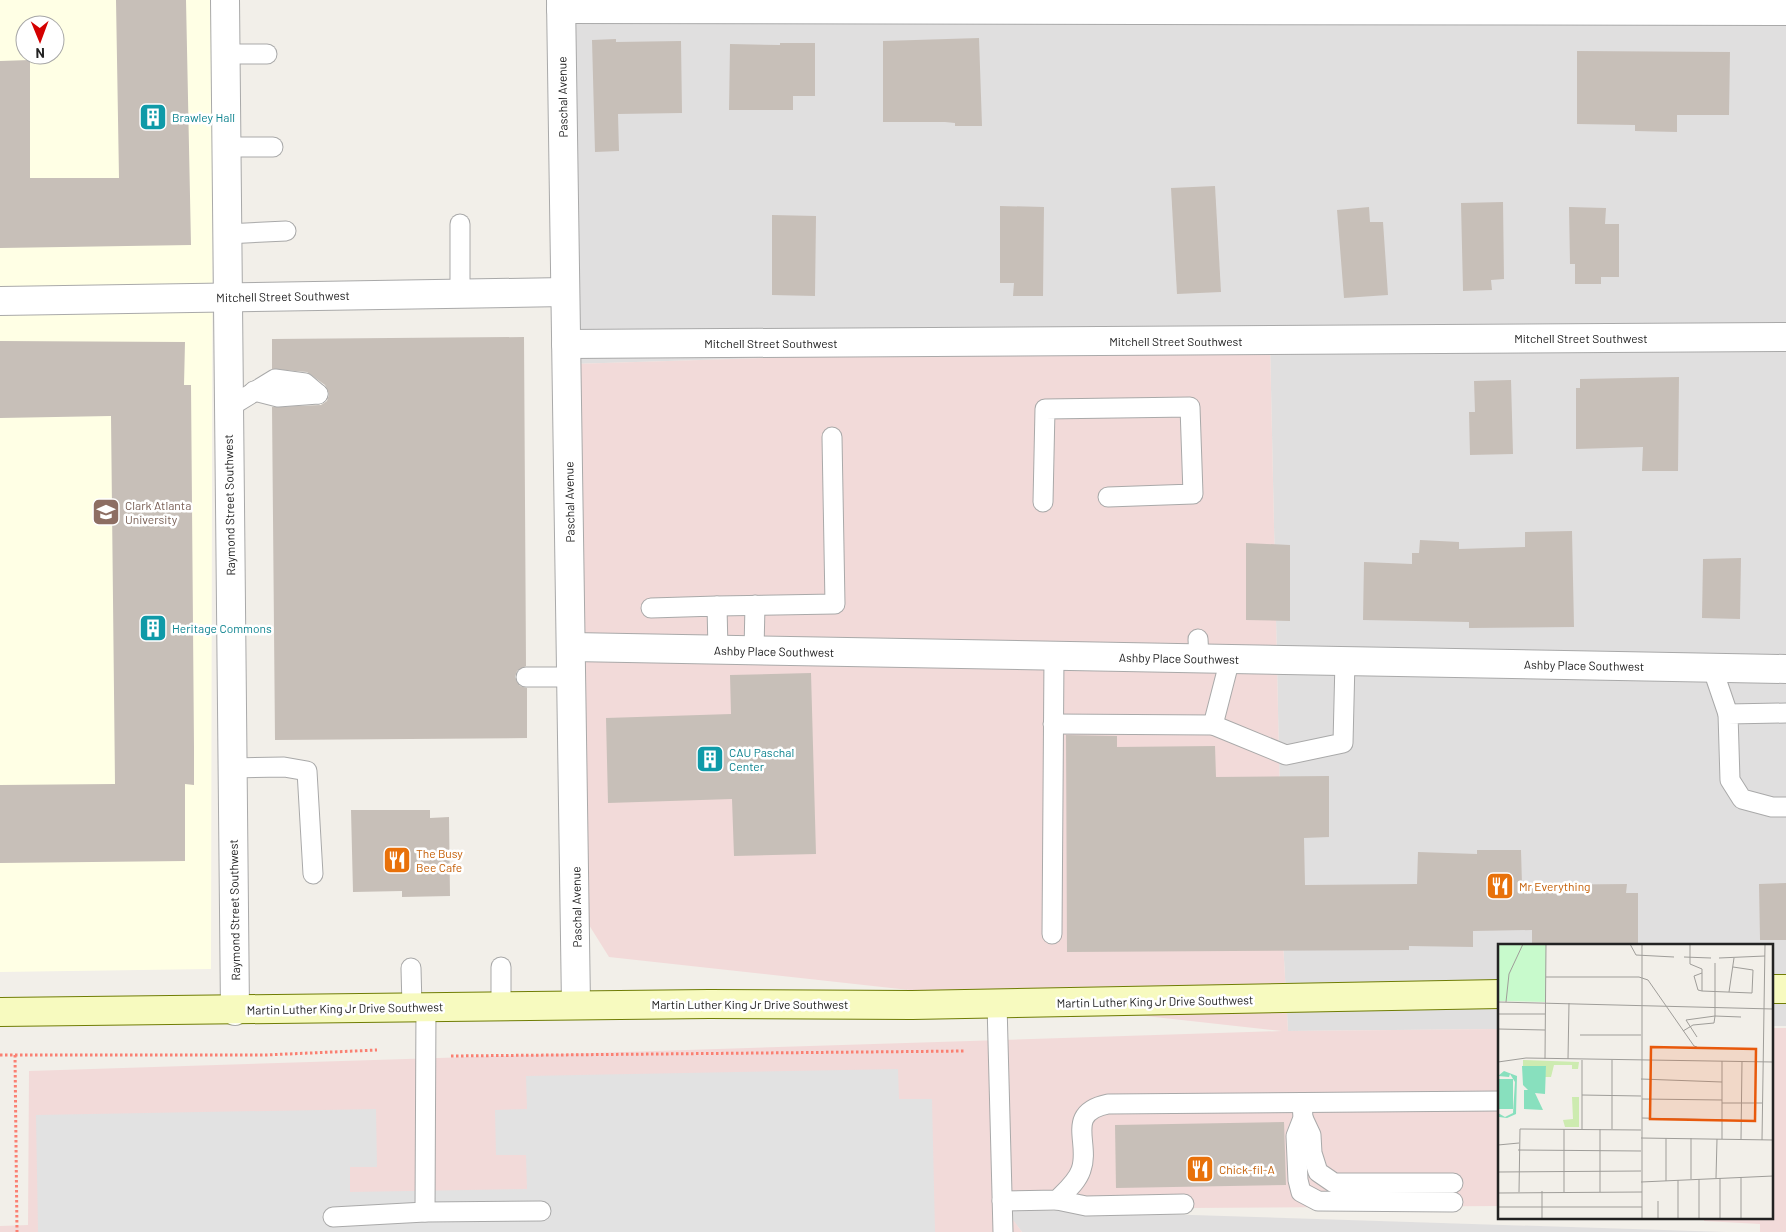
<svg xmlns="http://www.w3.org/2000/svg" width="1786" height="1232" font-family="Barlow,sans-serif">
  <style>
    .residential { fill: #e0dfdf }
    .commercial { fill: #f2dad9 }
    .education { fill: #ffffe5; fill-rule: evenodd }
    .parking { fill: #e2e2e2 }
    .building { fill: #c7bfb8 }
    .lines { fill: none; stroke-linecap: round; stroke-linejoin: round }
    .lane-casing { stroke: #a9a9a9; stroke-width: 21 }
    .street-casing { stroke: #a9a9a9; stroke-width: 30 }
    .secondary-casing { stroke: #707d05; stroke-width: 30 }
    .path { stroke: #fa8072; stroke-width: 3; stroke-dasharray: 2.5 2.5; stroke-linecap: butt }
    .lane { stroke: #fff; stroke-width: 19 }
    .street { stroke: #fff; stroke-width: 28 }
    .secondary { stroke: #f7fabf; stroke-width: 28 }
    .labels { text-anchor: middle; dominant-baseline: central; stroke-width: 5; stroke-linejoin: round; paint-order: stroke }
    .street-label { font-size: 12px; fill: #222; stroke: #fff }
    .culture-label { font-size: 12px; fill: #0d838f; stroke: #fff; text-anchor: start }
    .education-label { font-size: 12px; fill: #785e54; stroke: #fff; text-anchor: start }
    .food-label { font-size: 12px; fill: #c56008; stroke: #fff; text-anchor: start }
    .inset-road { fill: none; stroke: #9f9d99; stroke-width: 1 }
    .view { fill: #e8590c; fill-opacity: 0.15; stroke: #e8590c; stroke-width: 2.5 }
    .inset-edge { fill: none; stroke: #222; stroke-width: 2.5 }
  </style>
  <rect width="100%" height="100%" fill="#f2efe9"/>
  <!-- residential -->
  <g class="residential">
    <path d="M568 0H1786V1026H1772V946H1500V1029L1288 1031 1283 941 1270 342 572 364Z"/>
    <path d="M1004 1209 1726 1232H1022Z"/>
  </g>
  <!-- commercial -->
  <g class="commercial">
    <path d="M1270 342 1283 941 1288 1031 1500 1029V1206L1005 1209 1022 1232H0V1226L28 1225 29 1071 1282 1031 609 957 579 909 572 364Z"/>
    <path d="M1772 1028H1786V1232H1760V1224L1704 1221V1218H1772Z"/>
  </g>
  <!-- education -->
  <path class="education" d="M0 0H213L211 969 0 972ZM25 25H55V55H25Z"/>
  <!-- parking -->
  <path class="parking" d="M898 1069 899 1099H932L935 1232H38L36 1115 376 1109 377 1167H350V1192L527 1189 526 1155H496L495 1110 527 1109 526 1076Z"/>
  <!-- building -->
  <g class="building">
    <path d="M116 0H186L191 245 0 248V61L30 60V178H119Z"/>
    <path d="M979 38 982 126H955V123L945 122H883V41Z"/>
    <path d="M616 39V42L681 41 682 113 618 114 619 151 595 152 592 40Z"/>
    <path d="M780 43H815V96H793V110H729L730 44 780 45Z"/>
    <path d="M1577 51 1730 52 1729 115H1677V132L1635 131V125L1577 124Z"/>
    <path d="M1215 186 1221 292 1177 294 1171 188Z"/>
    <path d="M1503 202 1504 279 1491 280 1492 290 1463 291 1461 203Z"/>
    <path d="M1000 206 1044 207 1043 296H1013L1014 283H1000Z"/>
    <path d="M1369 207 1370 222H1383L1388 295 1344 298 1337 210Z"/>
    <path d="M1569 207 1606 208 1605 224H1619V277H1601V284H1575V264H1570Z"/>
    <path d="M772 215 816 216 815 296 772 295Z"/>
    <path d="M524 337 526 666 517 671 515 677 520 686 527 688V738L275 740 272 407 321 405 327 401 329 394 325 385 307 372 272 369V339Z"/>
    <path d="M0 341 185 342 184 385H191L194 748V785L185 784V861L0 863V785L115 784 111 416 0 418Z"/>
    <path d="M1679 377 1678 471H1642L1643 447 1576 449V388H1580V379Z"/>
    <path d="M1511 380 1513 454 1470 455 1469 412H1475L1474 381Z"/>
    <path d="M1572 531 1574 627 1469 628V622L1363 620 1364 562 1412 564V553H1419L1420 540 1459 542V549L1525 547V532Z"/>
    <path d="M1246 543 1290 545V621L1246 620Z"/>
    <path d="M1741 558 1740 619 1702 618 1703 559Z"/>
    <path d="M811 673 816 854 734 856 732 799 608 803 606 718 731 714 730 675Z"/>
    <path d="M1066 735 1117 736V747L1215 746 1216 777 1329 776V837L1304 838 1305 885 1417 884 1418 852 1477 854V850H1521L1522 885 1627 884 1626 893H1638V944L1532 946V930L1473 931V947L1409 946V950L1067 952Z"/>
    <path d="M351 810H430V818L449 817 450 896 402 897V891L353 892Z"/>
    <path d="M1786 883V940H1760L1759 884Z"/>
    <path d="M1284 1122 1286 1185 1116 1188 1115 1125Z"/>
  </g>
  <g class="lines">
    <!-- lane casing -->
    <g class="lane-casing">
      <g id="lane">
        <path d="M226 54H267"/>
        <path d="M226 147H273"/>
        <path d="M460 224V293"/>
        <path d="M226 234 286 231"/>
        <path d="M254 391 278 397 318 394"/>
        <path d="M228 408 275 379 305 383 318 394"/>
        <path d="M1043 502 1045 409 1190 407 1193 494 1108 497"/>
        <path d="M717 606 835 604 832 437"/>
        <path d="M651 608 717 606 718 650"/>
        <path d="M1198 639 1199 658"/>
        <path d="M754 650 755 605"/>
        <path d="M1712 667 1728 714"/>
        <path d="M526 677H572"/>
        <path d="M1786 713 1728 714 1730 780 1742 799 1772 807H1786"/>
        <path d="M1053 724 1213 725 1286 755 1343 743 1345 661"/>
        <path d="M1213 725 1230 659"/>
        <path d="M232 768 284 767 307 771 313 874"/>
        <path d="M1052 934 1054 656"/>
        <path d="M501 967V1006"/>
        <path d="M411 968 412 1007"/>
        <path d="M997 1004 1003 1232"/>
        <path d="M1302 1103 1303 1118 1296 1136 1298 1180 1301 1192 1318 1201 1453 1202"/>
        <path d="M1303 1118 1311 1135 1312 1153 1318 1172 1334 1183H1453"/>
        <path d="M1057 1200 1086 1206 1184 1204"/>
        <path d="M1002 1201 1057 1200C1066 1191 1077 1182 1081 1170 1091 1143 1064 1113 1108 1104L1500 1101"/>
        <path d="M425 1212 426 1006"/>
        <path d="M333 1217 425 1212 541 1211"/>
      </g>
    </g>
    <!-- street casing -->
    <g class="street-casing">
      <g id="street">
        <path d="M225 0 235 1011"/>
        <path d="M561 0 576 1005"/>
        <path d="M561 9 1786 11"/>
        <path d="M0 301 565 292"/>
        <path d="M566 344 1786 337"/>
        <path d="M572 647 1786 669"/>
      </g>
    </g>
    <!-- secondary casing -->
    <g class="secondary-casing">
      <g id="secondary">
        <path d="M1772 989H1786"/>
        <path d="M0 1012 709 1004 912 1005 1500 994"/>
      </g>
    </g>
    <!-- path -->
    <g class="path">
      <path d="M0 1055H265L377 1050"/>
      <path d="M15 1055 17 1232"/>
      <path d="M451 1056 966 1051"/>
    </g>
    <!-- lane -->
    <use href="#lane" class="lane"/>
    <!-- street -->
    <use href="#street" class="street"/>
    <!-- secondary -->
    <use href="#secondary" class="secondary"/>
  </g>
  <!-- icons -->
  <defs>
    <g id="building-square" transform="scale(1.4375)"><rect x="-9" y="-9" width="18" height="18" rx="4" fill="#0f9aa8" stroke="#fff"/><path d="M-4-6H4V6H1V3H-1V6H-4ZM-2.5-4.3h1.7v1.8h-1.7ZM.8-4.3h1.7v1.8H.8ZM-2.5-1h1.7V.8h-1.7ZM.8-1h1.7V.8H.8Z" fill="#fff"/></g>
    <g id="university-square" transform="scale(1.4375)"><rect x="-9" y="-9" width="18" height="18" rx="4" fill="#8d6e63" stroke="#fff"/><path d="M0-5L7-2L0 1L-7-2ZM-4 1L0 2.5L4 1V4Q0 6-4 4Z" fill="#fff"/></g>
    <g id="restaurant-square" transform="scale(1.4375)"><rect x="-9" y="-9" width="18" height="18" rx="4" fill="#e8710a" stroke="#fff"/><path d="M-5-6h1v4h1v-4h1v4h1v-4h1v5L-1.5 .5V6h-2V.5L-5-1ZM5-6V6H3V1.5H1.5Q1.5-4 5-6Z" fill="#fff"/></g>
  </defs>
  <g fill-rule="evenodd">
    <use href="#building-square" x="153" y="117"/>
    <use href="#university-square" x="106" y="512"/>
    <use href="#building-square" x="153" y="628"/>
    <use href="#building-square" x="710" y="759"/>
    <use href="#restaurant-square" x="397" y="860"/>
    <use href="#restaurant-square" x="1500" y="886"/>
    <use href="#restaurant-square" x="1200" y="1169"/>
  </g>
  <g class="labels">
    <!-- street labels -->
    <g class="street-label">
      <text transform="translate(562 97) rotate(-91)">Paschal Avenue</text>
      <text transform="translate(283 296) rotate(-1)">Mitchell Street Southwest</text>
      <text x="1581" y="338">Mitchell Street Southwest</text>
      <text x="1176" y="341">Mitchell Street Southwest</text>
      <text x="771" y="343">Mitchell Street Southwest</text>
      <text transform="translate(569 502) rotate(-91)">Paschal Avenue</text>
      <text transform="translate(229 505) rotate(-91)">Raymond Street Southwest</text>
      <text transform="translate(774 651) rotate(1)">Ashby Place Southwest</text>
      <text transform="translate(1179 658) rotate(1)">Ashby Place Southwest</text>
      <text transform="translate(1584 665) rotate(1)">Ashby Place Southwest</text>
      <text transform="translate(576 907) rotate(-91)">Paschal Avenue</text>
      <text transform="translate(234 910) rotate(-91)">Raymond Street Southwest</text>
      <text transform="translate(1155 1001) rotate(-1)">Martin Luther King Jr Drive Southwest</text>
      <text x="750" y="1004">Martin Luther King Jr Drive Southwest</text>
      <text transform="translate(345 1008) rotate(-1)">Martin Luther King Jr Drive Southwest</text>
    </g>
    <!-- culture labels -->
    <g class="culture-label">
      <text x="172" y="117">Brawley Hall</text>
      <text x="172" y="628">Heritage Commons</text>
      <text x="729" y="752">CAU Paschal<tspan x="729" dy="14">Center</tspan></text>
    </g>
    <!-- education labels -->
    <g class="education-label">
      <text x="125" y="505">Clark Atlanta<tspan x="125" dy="14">University</tspan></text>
    </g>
    <!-- food labels -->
    <g class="food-label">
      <text x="416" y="853">The Busy<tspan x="416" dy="14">Bee Cafe</tspan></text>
      <text x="1519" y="886">Mr Everything</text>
      <text x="1219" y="1169">Chick-fil-A</text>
    </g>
  </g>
  <!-- overview -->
  <g transform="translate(1498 944)">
    <rect width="275" height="275" fill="#f2efe9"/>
    <path d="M25 116 81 118 80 125H74V121H56L53 133H47L48 122H25ZM74 153H81V183H67L65 176 75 175Z" fill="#cdebb0"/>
    <path d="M0 0H48V58L0 57Z" fill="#c8facc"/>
    <path d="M24 122H48L47 150 37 149 45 166 26 165V146H30L25 141ZM6 127 19 132 18 170 9 174 1 173 0 169 7 173 15 169 17 138 12 130 11 133 0 132ZM0 135H15V165H0Z" fill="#88e0be"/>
    <path class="inset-road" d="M132 0 138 11 176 13M192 0V20L204 25V47L254 49 255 26 235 23M186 13 213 14M221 14 267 12M204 29 196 32 200 46 204 47M48 33H141L150 36 196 102 199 103M231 48 236 14M0 58 275 65M8 58 11 30 25 0M0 70H47M0 85 47 86M185 87 195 81 216 79 217 72 243 73M82 91H143M199 93 188 76 217 72V19M47 115 48 0M70 115 71 59M114 116V185M0 118 28 114 275 118M143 135 224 138M84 151 143 152M144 155 224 156M224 159H264M144 174 224 176M66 185V248M84 185V116M102 185V248M143 194 275 196M168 194V237M193 194V235M224 195V117M243 195 244 117M264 196 267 0M0 201 21 199M20 206 143 207M0 228 143 227M218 234 219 195M143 238 275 232M21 248 22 185 143 186M0 249 144 248M160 257V275M0 263H144M44 275V247M144 275V0M180 275V236M201 275V235M222 275V234M243 275V233"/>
    <path class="view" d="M153 103 258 105 257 177 152 175Z"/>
    <rect width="275" height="275" class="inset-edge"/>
  </g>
  <!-- north arrow -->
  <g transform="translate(40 40) rotate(179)"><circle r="24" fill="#ffffff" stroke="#a7a7a7"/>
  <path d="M0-4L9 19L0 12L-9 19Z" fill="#d40000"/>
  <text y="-8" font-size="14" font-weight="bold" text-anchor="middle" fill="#222222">N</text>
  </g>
</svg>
